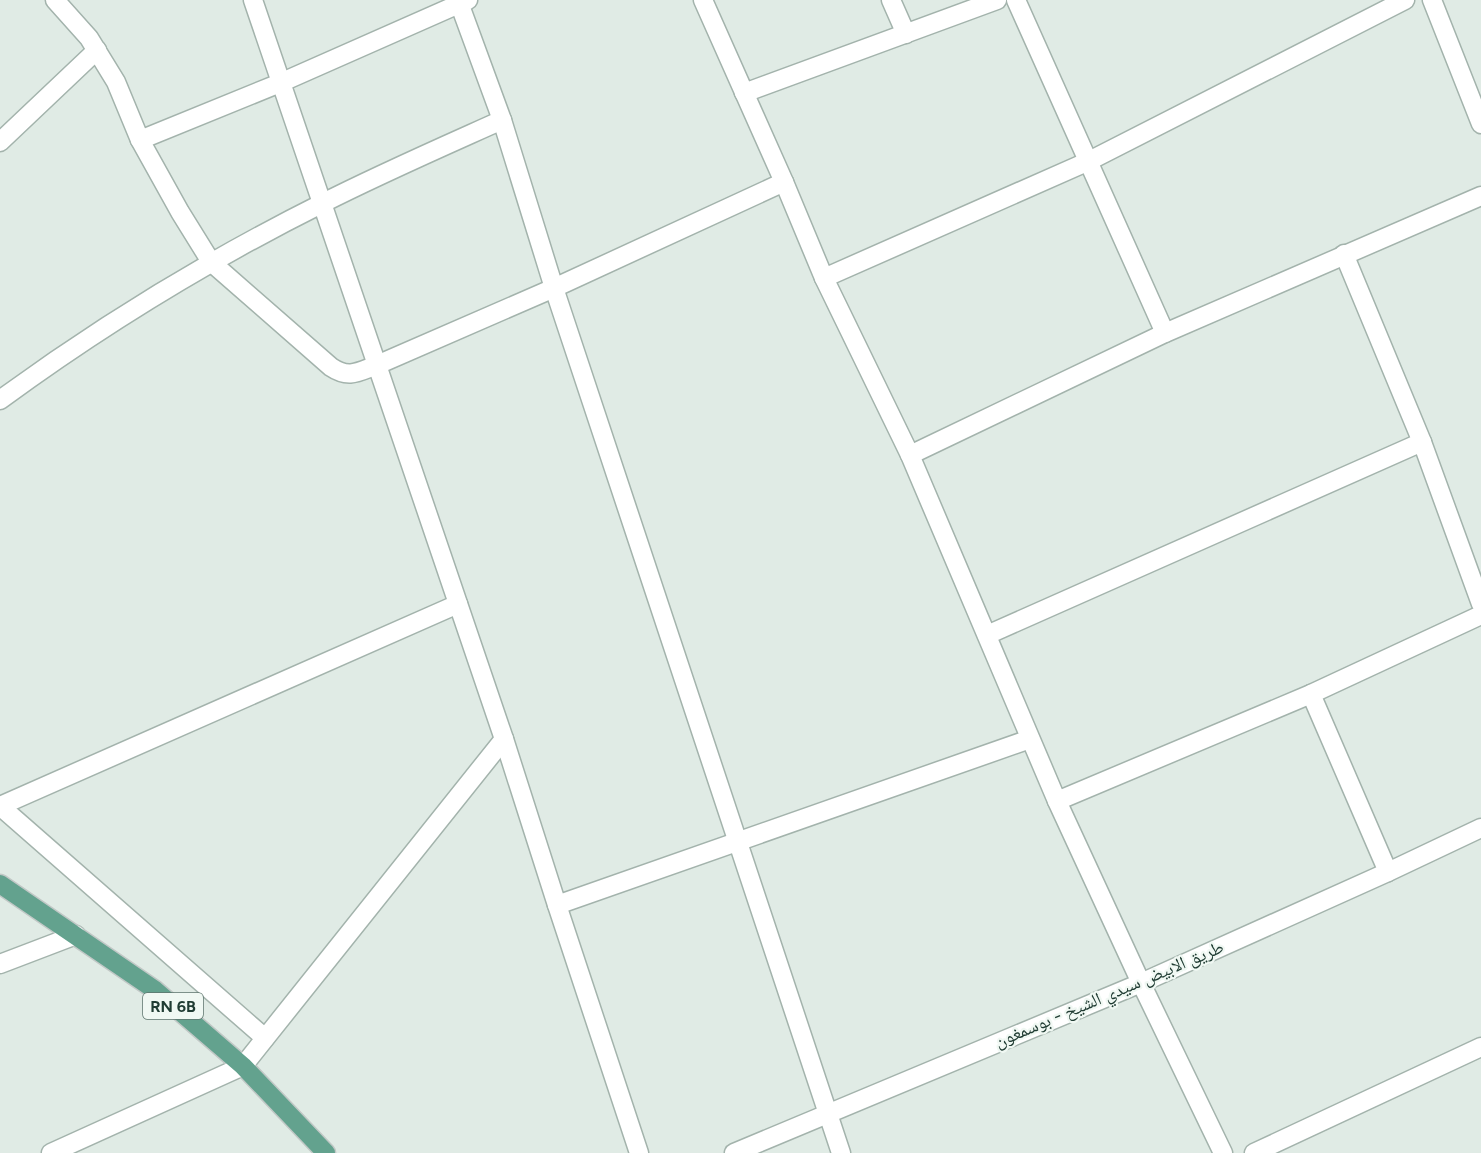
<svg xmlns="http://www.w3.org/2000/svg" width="1481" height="1153" font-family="Figtree,'Noto Naskh Arabic',sans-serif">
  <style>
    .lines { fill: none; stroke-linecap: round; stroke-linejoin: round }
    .street-casing { stroke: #a3b3ac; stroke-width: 21 }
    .primary-casing { stroke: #c1c8c6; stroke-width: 21 }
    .street { stroke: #fff; stroke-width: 18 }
    .primary { stroke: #63a28e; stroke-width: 18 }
    .labels { text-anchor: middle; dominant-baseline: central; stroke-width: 4.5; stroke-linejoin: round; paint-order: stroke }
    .shield { fill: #f0f8f3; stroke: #5e746d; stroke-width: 1.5 }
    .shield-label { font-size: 16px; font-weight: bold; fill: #203c33 }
    .street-label { font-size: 18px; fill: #203c33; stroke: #f0f8f3 }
  </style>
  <rect width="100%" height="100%" fill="#e0ebe5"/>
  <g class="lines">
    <!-- street casing -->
    <g class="street-casing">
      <g id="street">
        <path d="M55 0 89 38 116 82 140 140 180 212 211 262 331 367C349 379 358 372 377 365L554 288 784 182"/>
        <path d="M253 0 504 739 557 905 639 1153"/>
        <path d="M458 0 502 120 554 288 841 1153"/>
        <path d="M703 0 784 182 824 278 910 455 1057 801 1141 983 1223 1153"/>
        <path d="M891 0 906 34"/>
        <path d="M1016 0 1165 333"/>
        <path d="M1432 0 1481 124"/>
        <path d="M744 93 997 0"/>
        <path d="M140 140 280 83 468 0"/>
        <path d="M0 142 97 50"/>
        <path d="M1344 254 1422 442 1481 604"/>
        <path d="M824 278 1089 161 1405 0"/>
        <path d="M0 400C101 326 209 260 321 204 380 174 442 147 502 120"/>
        <path d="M910 455 1165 333 1481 196"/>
        <path d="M987 635 1422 442"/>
        <path d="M1311 694 1388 872"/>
        <path d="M1057 801 1311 694 1481 615"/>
        <path d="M0 806 458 604"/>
        <path d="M0 806 265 1038"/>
        <path d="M557 905 1030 739"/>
        <path d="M0 964 76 935"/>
        <path d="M51 1153 243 1066 504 739"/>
        <path d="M734 1153 1141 983 1388 872 1481 828"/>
        <path d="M1254 1153 1481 1047"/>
      </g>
    </g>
    <!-- primary casing -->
    <g class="primary-casing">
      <path id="primary" d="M0 884 155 990 243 1066 326 1153"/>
    </g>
    <!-- street -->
    <use href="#street" class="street"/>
    <!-- primary -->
    <use href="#primary" class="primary"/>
  </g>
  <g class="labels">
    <!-- shield labels -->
    <rect class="shield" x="143" y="993" width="60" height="26" rx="4.5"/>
    <g class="shield-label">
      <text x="173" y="1006">RN 6B</text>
    </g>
    <!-- street labels -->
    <g class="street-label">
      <text transform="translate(1109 994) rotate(-23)">طريق الابيض سيدي الشيخ - بوسمغون</text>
    </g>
  </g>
</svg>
